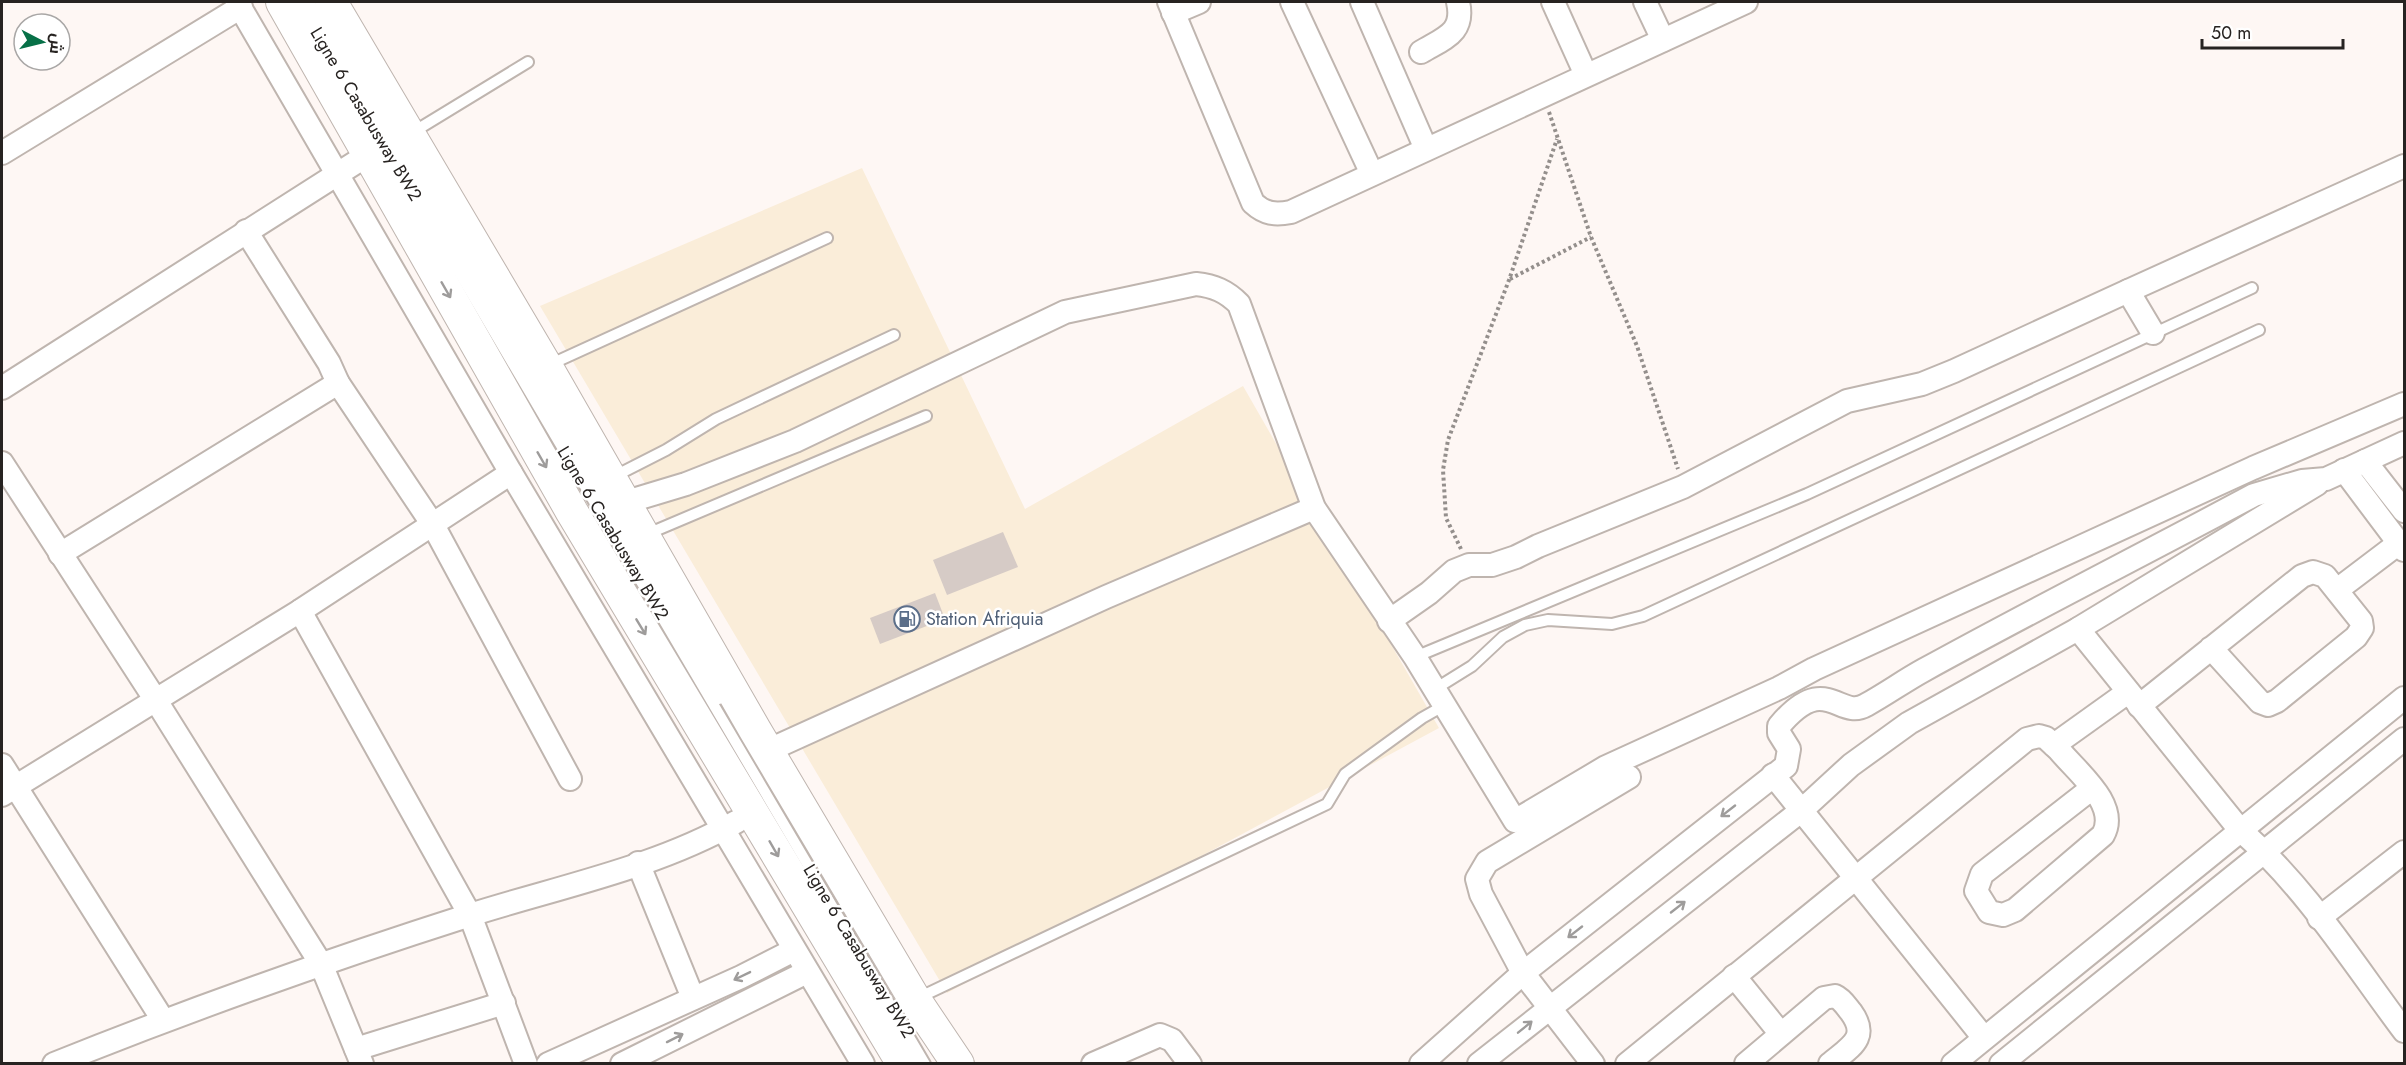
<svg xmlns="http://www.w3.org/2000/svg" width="2406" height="1065" font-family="Jost,Cairo,sans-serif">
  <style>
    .industrial { fill: #faedd9 }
    .building { fill: #d6cbc6 }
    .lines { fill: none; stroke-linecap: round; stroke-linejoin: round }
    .lane-casing { stroke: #bfb5af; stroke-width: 14 }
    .street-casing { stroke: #bfb5af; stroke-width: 26 }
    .secondary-casing { stroke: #bfb5af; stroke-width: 34 }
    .path { stroke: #948f8c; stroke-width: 4; stroke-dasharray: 3 3; stroke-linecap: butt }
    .lane { stroke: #fff; stroke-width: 10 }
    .street { stroke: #fff; stroke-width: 22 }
    .secondary { stroke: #fff; stroke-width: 32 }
    .oneway { stroke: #9e9c9b }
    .labels { text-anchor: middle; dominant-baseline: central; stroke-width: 5; stroke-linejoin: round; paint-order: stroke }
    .street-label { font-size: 18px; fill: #272321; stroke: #fff }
    .service-label { font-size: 18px; fill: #4e5e75; stroke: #fff; text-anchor: start }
  </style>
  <rect width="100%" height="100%" fill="#fef7f4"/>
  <!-- industrial -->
  <path class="industrial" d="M862 168 1025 509 1243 386 1439 728 947 993 540 306Z"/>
  <!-- building -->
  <g class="building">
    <path d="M1003 532 1018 567 947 595 933 560Z"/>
    <path d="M935 593 945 619 880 644 870 618Z"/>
  </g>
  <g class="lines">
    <!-- lane casing -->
    <g class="lane-casing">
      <g id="lane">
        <path d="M300 2 925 1064"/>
        <path d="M309 2 719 699"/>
        <path d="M410 134 528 62"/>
        <path d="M549 365 827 238"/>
        <path d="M613 477 666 450 716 419 894 335"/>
        <path d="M645 535 926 416"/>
        <path d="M1415 657 1807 494 2252 288"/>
        <path d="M1435 689 1472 666 1503 637 1525 625 1548 620 1612 624 1643 616 2259 330"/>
        <path d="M918 998 1327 804 1345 774 1422 718 1445 705"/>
      </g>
    </g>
    <!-- street casing -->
    <g class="street-casing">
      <g id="street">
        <path d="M237 2 511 473 863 1064"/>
        <path d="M1169 2 1253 203C1265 214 1275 215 1291 212L1746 2"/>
        <path d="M1292 2 1372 174"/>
        <path d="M1362 2 1426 149"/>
        <path d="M1553 2 1586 75"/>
        <path d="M1645 2 1663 40"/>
        <path d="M1173 13 1199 2"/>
        <path d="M1421 52C1444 38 1465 33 1458 2"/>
        <path d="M2 153 241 7"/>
        <path d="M246 231 329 363 338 383 433 525 570 779"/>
        <path d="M2128 291 2404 166"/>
        <path d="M2 388 369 154"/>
        <path d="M2365 461 2404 511"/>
        <path d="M2 463 155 699 321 964 362 1064"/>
        <path d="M2344 470 2404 550"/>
        <path d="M623 503 686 484 795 441 1065 312 1196 284C1214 286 1226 291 1239 304L1314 508 1415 657 1515 821 1606 767 1779 688 1814 669 2253 468 2404 404"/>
        <path d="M60 554 338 383"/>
        <path d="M2337 590 2399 543"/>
        <path d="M300 611 470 915 526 1064"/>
        <path d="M1389 621 1429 593 1454 571 1469 565H1492L1516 557 1538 546 1683 487 1847 401 1922 384 1954 371 2128 291 2153 333"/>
        <path d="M2078 629 2240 830C2305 886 2353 963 2404 1031"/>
        <path d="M2139 706 2302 576 2313 572 2325 576 2361 621 2362 628 2356 637 2277 701 2268 705 2260 702 2211 648"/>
        <path d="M2054 745 2128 692"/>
        <path d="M767 751 1106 597 1314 508"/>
        <path d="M2 765 163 1020"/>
        <path d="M1773 775 1984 1038"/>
        <path d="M2 795 300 611 511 473"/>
        <path d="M638 863 693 998"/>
        <path d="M2319 918 2404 852"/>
        <path d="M1734 976 1781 1034"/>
        <path d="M356 1049 504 1003"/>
        <path d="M54 1064C191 1009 329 960 470 915 558 887 655 868 736 822"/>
        <path d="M548 1064 741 977 794 950"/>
        <path d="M622 1064 807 972"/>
        <path d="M1093 1064 1160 1035 1172 1040 1190 1064"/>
        <path d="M1421 1064 1523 973 1786 766 1789 749 1779 733V726C1826 670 1839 721 1866 705 1886 694 1904 681 1924 670 2033 610 2144 554 2254 495L2302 481 2326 479 2404 443"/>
        <path d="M1479 1064 1802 810 1851 765 1909 723 2078 629 2317 484"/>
        <path d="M1593 1064 1523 973 1481 894 1477 879 1487 862 1629 777"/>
        <path d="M1627 1064 2027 739 2039 736 2046 738 2059 750C2077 772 2120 805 2103 835L2015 910 2003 915 1989 912 1976 891 1982 874 2091 789"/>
        <path d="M1746 1064 1824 998 1835 996C1842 999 1846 1006 1851 1012 1870 1038 1850 1047 1830 1064"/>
        <path d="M1953 1064 2404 698"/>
        <path d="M2001 1064 2404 739"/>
      </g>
    </g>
    <!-- secondary casing -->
    <g class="secondary-casing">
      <g id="secondary">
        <path d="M282 2 572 512 903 1064"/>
        <path d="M331 2 546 366 755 730 915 1000 958 1064"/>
      </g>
    </g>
    <!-- path -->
    <g class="path">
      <path d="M1549 112 1591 237 1637 346 1678 469"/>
      <path d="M1510 279 1591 237"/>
      <path d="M1461 549 1446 518 1443 470 1448 440 1509 280 1557 139"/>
    </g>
    <!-- lane -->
    <use href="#lane" class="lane"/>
    <!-- street -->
    <use href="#street" class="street"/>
    <!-- secondary -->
    <use href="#secondary" class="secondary"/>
  </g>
  <!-- one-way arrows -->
  <defs><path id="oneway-shaft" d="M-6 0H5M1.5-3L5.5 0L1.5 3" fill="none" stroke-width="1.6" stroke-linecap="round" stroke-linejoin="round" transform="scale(1.5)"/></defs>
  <g class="oneway">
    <use href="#oneway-shaft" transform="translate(446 290) rotate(60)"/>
    <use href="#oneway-shaft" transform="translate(542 460) rotate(60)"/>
    <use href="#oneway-shaft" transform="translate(641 627) rotate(59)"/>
    <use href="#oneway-shaft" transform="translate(1728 811) rotate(142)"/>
    <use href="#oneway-shaft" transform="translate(774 849) rotate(60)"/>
    <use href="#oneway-shaft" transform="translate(1678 907) rotate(-38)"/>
    <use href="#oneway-shaft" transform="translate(1575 932) rotate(142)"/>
    <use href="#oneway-shaft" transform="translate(742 976) rotate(154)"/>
    <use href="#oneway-shaft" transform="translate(1525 1027) rotate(-39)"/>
    <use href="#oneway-shaft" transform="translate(675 1038) rotate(-27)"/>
  </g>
  <!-- icons -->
  <defs>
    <g id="fuel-ring" transform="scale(1.35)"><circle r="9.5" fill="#fff" stroke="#5c6f8a" stroke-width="1.5"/><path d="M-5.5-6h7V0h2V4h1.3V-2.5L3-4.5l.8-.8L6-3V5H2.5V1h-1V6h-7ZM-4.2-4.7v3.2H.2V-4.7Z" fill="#5c6f8a"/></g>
  </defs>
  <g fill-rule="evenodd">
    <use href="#fuel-ring" x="907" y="619"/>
  </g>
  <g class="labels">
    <!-- street labels -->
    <g class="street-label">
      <text transform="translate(366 114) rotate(59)">Ligne 6 Casabusway BW2</text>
      <text transform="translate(613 533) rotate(59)">Ligne 6 Casabusway BW2</text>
      <text transform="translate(859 951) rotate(59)">Ligne 6 Casabusway BW2</text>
    </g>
    <!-- service labels -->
    <g class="service-label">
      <text x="926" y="619">Station Afriquia</text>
    </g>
  </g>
  <!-- border -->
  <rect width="2406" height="1065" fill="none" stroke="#272321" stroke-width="6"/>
  <!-- north arrow -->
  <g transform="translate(42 42) rotate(97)"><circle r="28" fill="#ffffff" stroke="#a9a7a6" stroke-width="1.5"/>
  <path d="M0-4.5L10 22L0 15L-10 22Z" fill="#077047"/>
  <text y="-9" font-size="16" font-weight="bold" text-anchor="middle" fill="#272321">ش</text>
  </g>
  <!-- scale -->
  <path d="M2202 39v9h141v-9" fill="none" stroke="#272321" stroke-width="3"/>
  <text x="2211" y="39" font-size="18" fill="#272321" stroke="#ffffff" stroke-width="4.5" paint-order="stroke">50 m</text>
</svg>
